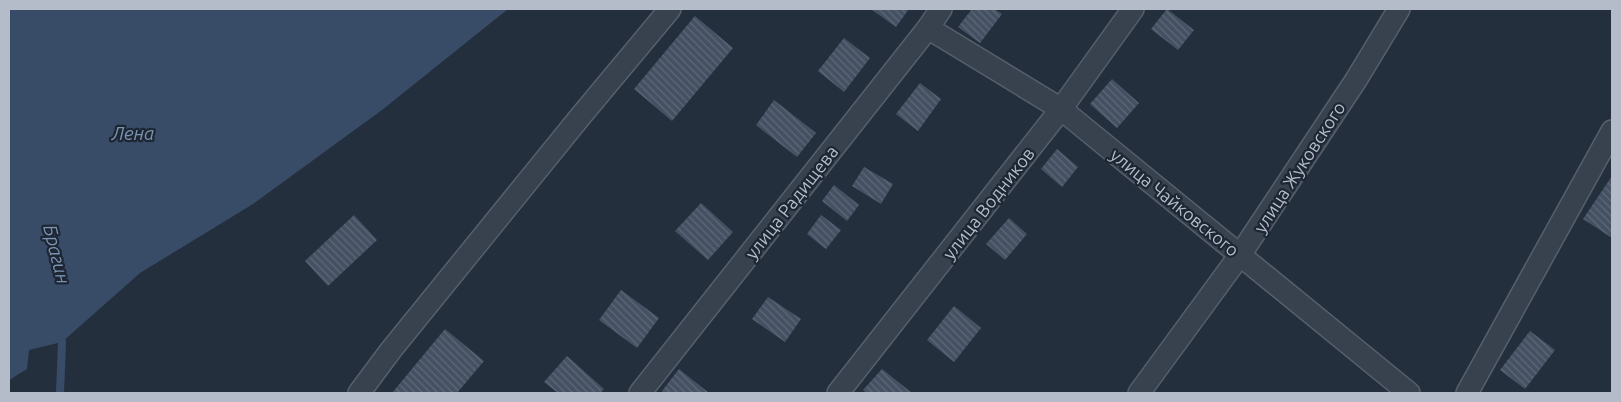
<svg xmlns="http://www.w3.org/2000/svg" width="1621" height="402" font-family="Ubuntu,sans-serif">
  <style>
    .water { fill: #394c67 }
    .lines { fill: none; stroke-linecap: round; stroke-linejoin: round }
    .stream { stroke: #394c67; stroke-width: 8 }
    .building { fill: url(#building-back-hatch) }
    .street-casing { stroke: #565f6c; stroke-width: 24 }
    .street { stroke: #38414e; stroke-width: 21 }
    .labels { text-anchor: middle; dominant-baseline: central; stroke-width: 4.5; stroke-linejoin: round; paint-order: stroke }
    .street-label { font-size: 18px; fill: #b4bcc9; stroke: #1d2633 }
    .water-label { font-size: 19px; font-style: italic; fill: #7c92b1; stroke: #1d2633 }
  </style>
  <defs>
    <pattern id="building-back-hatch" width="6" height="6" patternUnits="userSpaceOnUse" patternTransform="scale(1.25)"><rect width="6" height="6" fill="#455162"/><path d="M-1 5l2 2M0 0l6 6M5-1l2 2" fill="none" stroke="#5d6877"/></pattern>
  </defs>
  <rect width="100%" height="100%" fill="#242f3e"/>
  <!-- water -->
  <path class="water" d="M9 9H508L382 110 253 204 140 273 62 342 29 350 27 369 9 380Z"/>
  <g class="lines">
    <!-- stream -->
    <path class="stream" d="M60 393 62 342 60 333"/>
  </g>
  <!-- building -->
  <g class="building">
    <path d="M871 9H909L896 27Z"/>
    <path d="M972 9H994L1002 14 980 43 958 27Z"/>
    <path d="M1167 9 1194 30 1178 50 1151 29Z"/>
    <path d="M695 16 733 48 672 121 634 89Z"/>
    <path d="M844 38 870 58 844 92 818 71Z"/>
    <path d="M1112 79 1139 103 1117 128 1090 104Z"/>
    <path d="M920 83 941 99 918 131 896 114Z"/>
    <path d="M774 100 816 133 797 157 756 125Z"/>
    <path d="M1057 149 1078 167 1062 187 1041 169Z"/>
    <path d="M864 167 893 184 881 204 852 186Z"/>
    <path d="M1612 176V238L1583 219Z"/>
    <path d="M834 185 859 205 847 221 822 201Z"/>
    <path d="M701 203 733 232 708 260 675 231Z"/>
    <path d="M354 215 377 240 328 286 305 261Z"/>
    <path d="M821 215 841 230 826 249 807 234Z"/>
    <path d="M1009 218 1027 234 1005 260 986 244Z"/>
    <path d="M621 290 659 318 637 348 599 320Z"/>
    <path d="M768 297 801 319 785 342 752 319Z"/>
    <path d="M954 306 981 328 954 362 927 340Z"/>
    <path d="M445 329 484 361 457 393H392Z"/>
    <path d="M1530 331 1555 350 1525 389 1500 370Z"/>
    <path d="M567 356 604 389 600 393H558L544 382Z"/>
    <path d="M679 369 709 393H664L662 391Z"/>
    <path d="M882 369 912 393H867L863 390Z"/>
  </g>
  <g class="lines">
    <!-- street casing -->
    <g class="street-casing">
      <g id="street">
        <path d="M928 28 1061 109 1409 393"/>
        <path d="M359 393 391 350 580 117 670 9"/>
        <path d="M640 393 928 28 941 9"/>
        <path d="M838 393 1061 109 1133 9"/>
        <path d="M1139 393 1240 255 1356 80 1399 9"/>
        <path d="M1467 393 1612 131"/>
      </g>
    </g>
    <!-- street -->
    <use href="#street" class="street"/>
  </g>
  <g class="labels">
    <!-- street labels -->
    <g class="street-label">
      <text transform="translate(1299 167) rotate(-57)">улица Жуковского</text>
      <text transform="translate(791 202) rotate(-52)">улица Радищева</text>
      <text transform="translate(1175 202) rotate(39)">улица Чайковского</text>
      <text transform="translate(988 203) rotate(-52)">улица Водников</text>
    </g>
    <!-- water labels -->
    <g class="water-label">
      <text x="133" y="133">Лена</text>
      <text transform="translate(57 254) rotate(76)">Брагин</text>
    </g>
  </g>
  <!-- border -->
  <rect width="1621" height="402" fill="none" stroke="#b4bcc9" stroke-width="20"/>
</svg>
